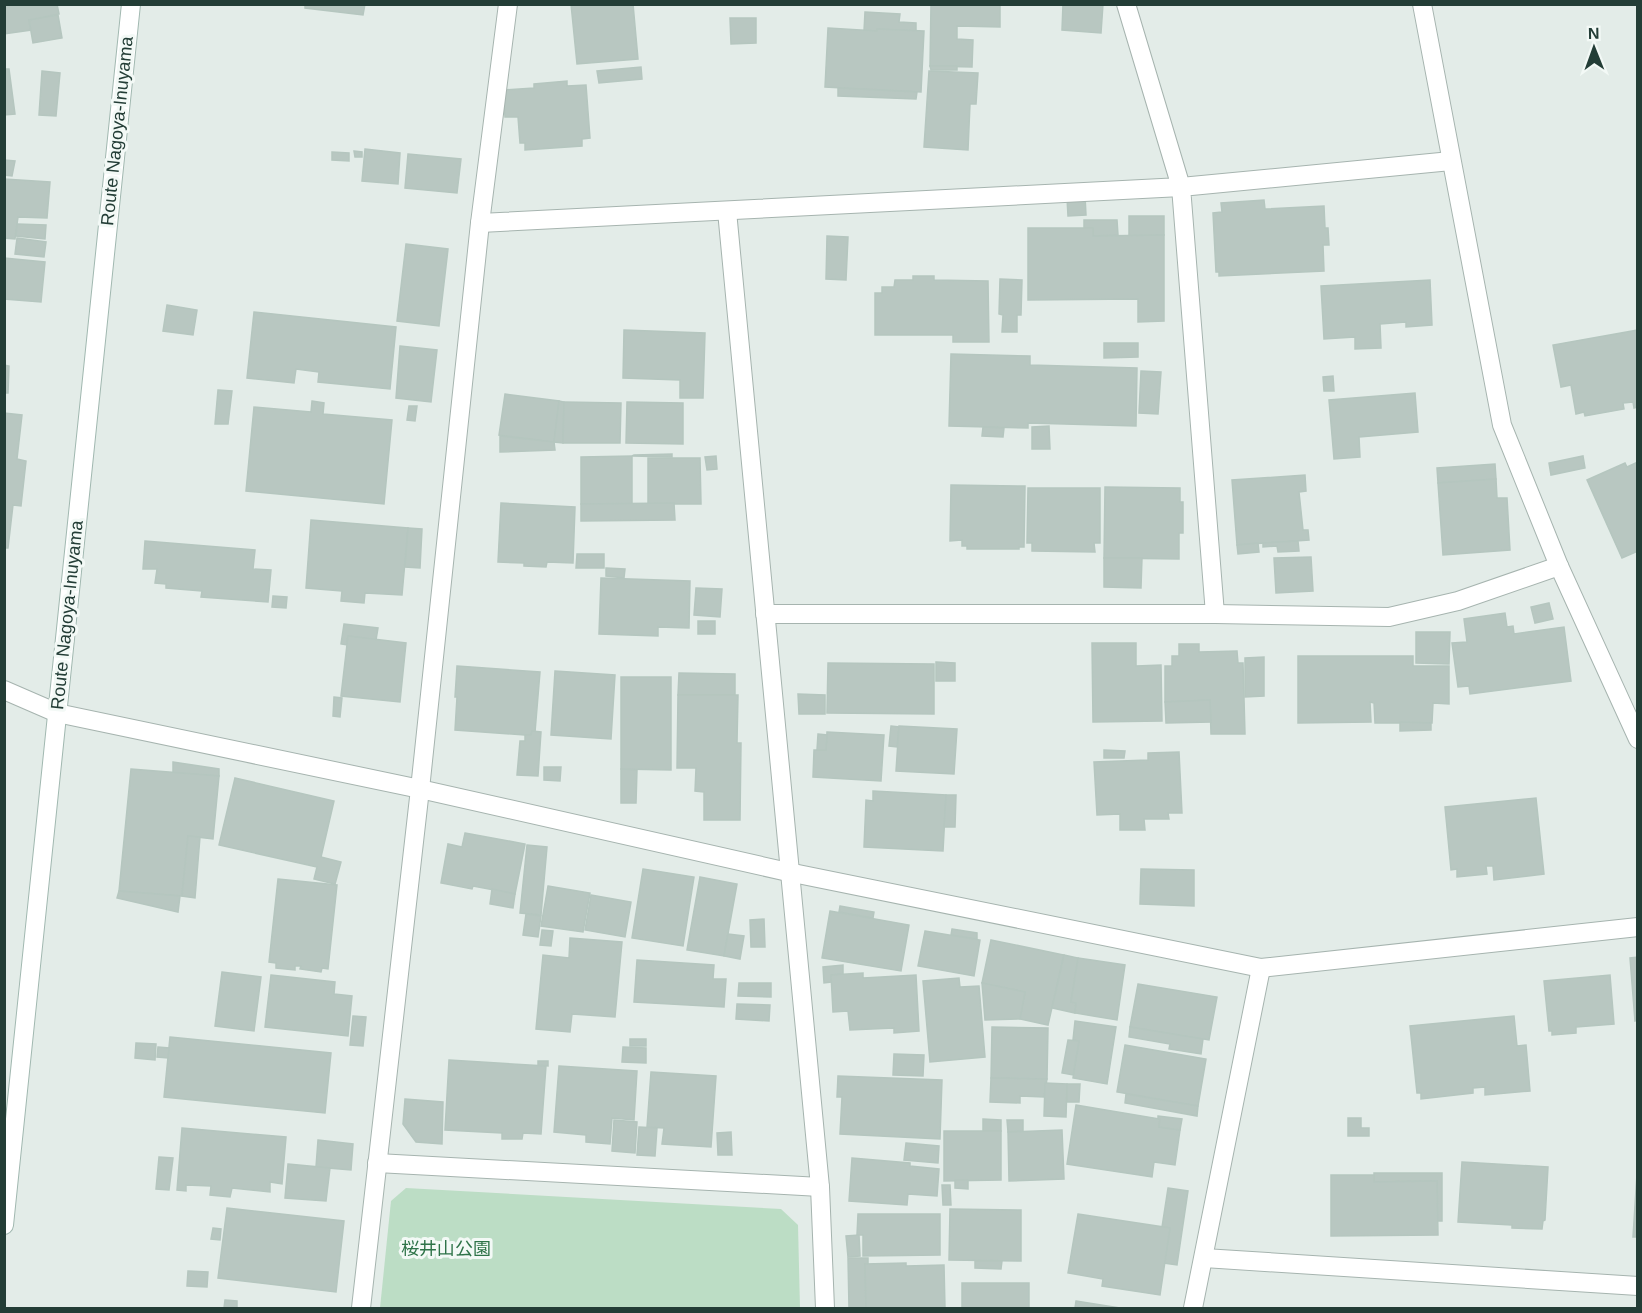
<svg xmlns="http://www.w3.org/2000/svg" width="1642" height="1313" font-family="Arial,'Noto Sans JP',sans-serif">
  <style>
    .green { fill: #bcddc5 }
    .building { fill: #b8c7c1; stroke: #b5c6bf; stroke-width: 1.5 }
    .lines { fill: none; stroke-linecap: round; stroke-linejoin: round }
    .street-casing { stroke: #a6b4af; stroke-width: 20 }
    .secondary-casing { stroke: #a1b8b0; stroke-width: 20 }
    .street { stroke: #fff; stroke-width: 18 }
    .secondary { stroke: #fff; stroke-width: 18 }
    .labels { text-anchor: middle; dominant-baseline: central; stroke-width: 6; stroke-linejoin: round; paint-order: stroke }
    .street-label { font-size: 18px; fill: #233d36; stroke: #f3f9f6 }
    .park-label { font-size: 18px; fill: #2e7348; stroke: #f3f9f6 }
  </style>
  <rect width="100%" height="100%" fill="#e3ece8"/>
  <!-- green -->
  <path class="green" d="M406 1188 781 1209 798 1225 800 1308H380L391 1201Z"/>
  <!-- building -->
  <g class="building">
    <path d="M4 4H57L59 14 29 20 31 30 4 34Z"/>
    <path d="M305 4H365L363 15 305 8Z"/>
    <path d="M571 4H633L638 59 577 64Z"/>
    <path d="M931 4H1000V27L957 26V39L973 40 972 67 930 66Z"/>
    <path d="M1063 4H1103L1101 33 1062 30Z"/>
    <path d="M865 12 900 14 899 22 916 23V31L877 29V31H864Z"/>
    <path d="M58 15 62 38 33 43 29 20Z"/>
    <path d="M730 18H756V43L731 44Z"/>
    <path d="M828 28 877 31V29L924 31 921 92 825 87Z"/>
    <path d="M930 66H957V70H931Z"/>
    <path d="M641 67 642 79 599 83 597 71Z"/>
    <path d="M4 69H9L15 114 4 115Z"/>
    <path d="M42 71 60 73 56 116 39 115Z"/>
    <path d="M929 71 978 73 976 104H970L968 150 924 147Z"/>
    <path d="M567 81V86L586 85 590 138 582 139V146L525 150V143H520L518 117H505L503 90 534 88V84Z"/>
    <path d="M838 88 917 92 916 99 838 96Z"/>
    <path d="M365 149 400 153 398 184 362 181Z"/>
    <path d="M354 151 362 152V157H355Z"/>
    <path d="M332 152 349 153V161L332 160Z"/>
    <path d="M408 154 461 159 457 193 405 188Z"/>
    <path d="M4 160 15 161 12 176 4 175Z"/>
    <path d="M4 179 50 182 47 218 18 217 15 239 4 238Z"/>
    <path d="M1085 196 1086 215 1068 216 1067 198Z"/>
    <path d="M1264 200 1265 209 1324 206 1325 228H1328L1329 245H1323L1324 271 1219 276V272H1216L1213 213 1222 212 1221 203Z"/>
    <path d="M1129 216H1164V235L1129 236Z"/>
    <path d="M1084 220H1117L1118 235 1093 236V228H1084Z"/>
    <path d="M17 224 46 225 45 239 16 236Z"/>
    <path d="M1028 228H1093V236L1164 235V321L1138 322V299L1028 300Z"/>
    <path d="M827 236 848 237 846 280 826 279Z"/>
    <path d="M17 238 46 242 44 257 15 254Z"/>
    <path d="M406 244 448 249 439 326 397 321Z"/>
    <path d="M4 258 45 262 41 302 4 299Z"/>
    <path d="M913 276H934V280L988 281 989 342H953V335H875V293H882V287H894L895 280H913Z"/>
    <path d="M1000 279 1022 280 1021 315H1017V332H1002L1003 315 999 314Z"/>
    <path d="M1430 280 1432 325 1406 327V322L1380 324 1381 348 1355 349V337L1324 339 1321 286Z"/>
    <path d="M167 305 197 310 193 335 163 331Z"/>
    <path d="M254 312 396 327 390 389 318 382 319 372 296 369 294 383 247 378Z"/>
    <path d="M624 330 705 333 703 398H680V380L623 378Z"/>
    <path d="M1638 330V407L1634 408 1633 402 1623 403 1624 409 1585 416 1584 412 1576 414 1571 385 1561 387 1553 345Z"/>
    <path d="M1104 343H1138V357L1104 358Z"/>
    <path d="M400 346 437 350 431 402 396 398Z"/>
    <path d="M951 354 1030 356V365L1137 368 1136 426 1028 423V428L949 426Z"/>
    <path d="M4 365 9 366 8 393H4Z"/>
    <path d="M1141 371 1161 372 1158 414 1139 413Z"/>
    <path d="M1333 376 1334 391H1324L1323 377Z"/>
    <path d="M218 390 232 391 228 424H215Z"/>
    <path d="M1415 393 1418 432 1359 437 1360 457 1334 459 1329 400Z"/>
    <path d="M505 394 559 401 554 442 499 435Z"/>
    <path d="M312 401 324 403 323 414 392 420 384 504 246 491 254 407 311 412Z"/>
    <path d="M559 401 564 402 563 443 554 442Z"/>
    <path d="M564 402 621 403 620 443H563Z"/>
    <path d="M627 402 683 403V444L626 443Z"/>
    <path d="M409 406H417L415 421 407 420Z"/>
    <path d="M4 413 22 415 17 459 26 461 21 506 13 505 8 548H4Z"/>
    <path d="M1049 426 1050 449H1032V427Z"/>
    <path d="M983 427 1004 428 1003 437 982 436Z"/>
    <path d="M500 436 554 442 555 450 500 452Z"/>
    <path d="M672 454V457L632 456 634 455Z"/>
    <path d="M632 456V504H581V457Z"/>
    <path d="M716 456 717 469 707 470 705 457Z"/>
    <path d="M1583 456 1585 468 1551 475 1549 463Z"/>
    <path d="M648 458H700L701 504H648Z"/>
    <path d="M1638 462V551L1622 558 1587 480 1625 463 1627 467Z"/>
    <path d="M1495 464 1496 479 1438 483 1437 468Z"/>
    <path d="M1305 475 1306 491 1299 492 1303 530H1308L1309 540 1237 545 1232 480Z"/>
    <path d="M1496 479 1497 498H1507L1510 550 1443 555 1438 483Z"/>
    <path d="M951 485 1025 486 1024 547H1019V549H967V546H962V540L950 541Z"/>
    <path d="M1105 487 1180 488V502H1183V533H1179V559L1104 558Z"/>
    <path d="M1028 488H1100V543H1094L1095 552 1032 551V543H1027Z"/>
    <path d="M501 503 575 507 573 563 547 562 546 567 524 566V563L498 562Z"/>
    <path d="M674 503 675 520 581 521V504Z"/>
    <path d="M311 520 408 528 402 595 365 593 364 603 341 601 342 591 306 588Z"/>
    <path d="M408 528 422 529 420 568 405 567Z"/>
    <path d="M145 541 255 550 253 569 271 570 268 602 201 597 202 591 166 588V584L155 583 157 569H143Z"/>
    <path d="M1298 541 1299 551 1278 552 1277 546 1263 547V543Z"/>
    <path d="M1258 543 1259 552 1238 554 1237 545Z"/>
    <path d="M577 554H604V568H576Z"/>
    <path d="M1311 557 1313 591 1276 593 1274 558Z"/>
    <path d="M1104 558H1142L1141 588 1104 587Z"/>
    <path d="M606 568 625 569 624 578 606 576Z"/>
    <path d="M601 578 690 581 689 628 658 627V636L599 634Z"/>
    <path d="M696 588 722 589 720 617 694 615Z"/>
    <path d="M273 596 287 597 286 608 272 607Z"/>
    <path d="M1549 603 1553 619 1535 623 1531 607Z"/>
    <path d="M1505 613 1507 627 1513 626 1514 634 1564 627 1571 681 1470 694 1469 686 1458 687 1452 643 1467 642 1464 619Z"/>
    <rect x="698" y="621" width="17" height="13"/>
    <path d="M344 624 378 628 376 640 348 636 347 645 341 644Z"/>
    <path d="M1416 632H1450L1449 664 1416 663Z"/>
    <path d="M348 636 406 643 400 702 341 696Z"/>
    <path d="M1092 643H1136V666L1161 665 1162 721 1093 722Z"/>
    <path d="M1179 644H1199V652L1237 651 1238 663H1243L1245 734H1211L1210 700 1165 702V666H1172V656H1179Z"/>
    <path d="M1298 656H1413V666H1449V704L1433 703 1432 723H1375L1374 703 1370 702 1371 722 1298 723Z"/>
    <path d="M1264 657V696L1245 697V658Z"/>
    <path d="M936 662 955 663V681H936Z"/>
    <path d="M828 663 934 664V714L827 713Z"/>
    <path d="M457 666 540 672 535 732 532 731 531 735H525L455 730 457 697H455Z"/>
    <path d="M555 671 615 675 611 739 551 735Z"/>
    <path d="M679 673 735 674V695H678Z"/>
    <path d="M621 677H671V770L621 769Z"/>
    <path d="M798 694 825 695V714H799Z"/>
    <path d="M678 695H738L737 743H741L740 820H704V792L695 791 696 768H677Z"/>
    <path d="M334 697 342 698 340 717 333 716Z"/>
    <path d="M1210 700 1211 722 1166 723 1165 702Z"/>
    <path d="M1400 722 1431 723V730L1400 731Z"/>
    <path d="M891 726 899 727 897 747 889 746Z"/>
    <path d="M899 726 957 729 954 774 896 771Z"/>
    <path d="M532 731 541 732 538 776 517 775 520 741H525V735H531Z"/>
    <path d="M827 732 884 735 881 781 813 777 814 750H826Z"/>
    <path d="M818 734 827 735 826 750H817Z"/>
    <path d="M1104 750 1125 751 1124 758H1104Z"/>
    <path d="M1179 752 1182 813H1168L1169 819H1144L1145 830H1120V814L1097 815 1094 762 1148 760V753Z"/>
    <path d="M173 762 219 769V776L173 773Z"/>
    <path d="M544 767H561L560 781 544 780Z"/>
    <path d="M131 769 219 776 213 839 188 836 182 896 119 891Z"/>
    <path d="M621 769 637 770 636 803H621Z"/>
    <path d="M235 778 334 801 321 857 341 862 335 884 314 879 317 867 219 845Z"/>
    <path d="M873 791 946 795 943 851 864 847 866 800 873 801Z"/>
    <path d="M946 795H956L955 827H944Z"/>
    <path d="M1536 798 1544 874 1494 880 1493 866H1486L1487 874 1457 877V869L1451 870 1445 807Z"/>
    <path d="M465 833 525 844 515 894 473 886 472 889 441 883 448 844 462 847Z"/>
    <path d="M188 836 200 837 195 898 182 896Z"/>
    <path d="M527 845 547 847 541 915 520 913Z"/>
    <path d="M643 869 694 877 683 946 632 938Z"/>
    <path d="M1141 869 1194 870V906L1140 904Z"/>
    <path d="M700 877 737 884 724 956 687 950Z"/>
    <path d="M278 879 337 885 328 969 322 968 321 972 300 969 301 966H295V970L276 968V963L269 962Z"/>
    <path d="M548 886 590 893 583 932 541 926Z"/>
    <path d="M492 889 515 894 513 908 490 904Z"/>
    <path d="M119 891 180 896 178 912 117 898Z"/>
    <path d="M591 895 631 902 625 937 585 930Z"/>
    <path d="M840 906 874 912 873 918 839 912Z"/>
    <path d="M830 911 909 925 901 971 822 958Z"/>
    <path d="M526 914 541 916 538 937 523 935Z"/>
    <path d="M764 919 765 947H751L750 920Z"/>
    <path d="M952 929 977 933V939L951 935Z"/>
    <path d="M542 930 553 931 551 946 540 945Z"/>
    <path d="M925 931 980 940 974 976 918 966Z"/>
    <path d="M728 934 744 936 740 959 724 956Z"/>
    <path d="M570 938 622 942 615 1017 572 1014 570 1032 536 1029 543 955 569 958Z"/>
    <path d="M991 940 1064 955 1048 1025 1020 1019 1025 992 982 983Z"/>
    <path d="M1064 955 1078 958 1071 1002 1076 1003 1075 1013 1052 1008Z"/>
    <path d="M1638 957V1020L1635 1021 1630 958Z"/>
    <path d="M1078 958 1125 965 1117 1020 1075 1013 1076 1003 1071 1002Z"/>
    <path d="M637 960 714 965 713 979H726L724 1007 634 1002Z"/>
    <path d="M843 965V974L831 975V982L824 983 823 967Z"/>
    <path d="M222 972 261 977 254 1031 215 1026Z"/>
    <path d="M863 973V978L916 975 919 1031 894 1033V1028L850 1030 848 1011 833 1012 831 975Z"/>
    <path d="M271 975 335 982 334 994 352 996 348 1036 265 1027Z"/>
    <path d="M1610 975 1614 1024 1576 1027V1033L1552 1035V1031H1549L1544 981Z"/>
    <path d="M959 978 960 987 979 986 985 1057 930 1062 923 981Z"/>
    <path d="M739 983H771V997L738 996Z"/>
    <path d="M982 983 1025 992 1020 1019 985 1020Z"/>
    <path d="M1138 984 1217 997 1209 1040 1130 1027Z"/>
    <path d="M737 1004 770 1005 769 1021 736 1019Z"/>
    <path d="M353 1016 366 1017 363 1046 350 1045Z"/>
    <path d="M1514 1016 1517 1046 1526 1045 1530 1091 1485 1095V1087L1473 1088V1093L1421 1099V1093H1417L1410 1026Z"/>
    <path d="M1075 1021 1116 1027 1107 1084 1073 1078 1079 1041 1073 1040Z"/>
    <path d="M992 1027 1048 1028 1047 1079 991 1078Z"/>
    <path d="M1130 1027 1203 1039 1201 1054 1169 1049 1170 1044 1129 1037Z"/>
    <path d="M170 1037 331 1053 325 1113 164 1097Z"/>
    <rect x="630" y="1039" width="16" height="7"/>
    <path d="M1068 1040 1079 1041 1073 1075 1062 1073Z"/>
    <path d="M136 1043 156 1044 155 1060 135 1058Z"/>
    <path d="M1125 1045 1206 1059 1198 1106 1117 1092Z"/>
    <path d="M158 1047 169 1048 168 1058 157 1057Z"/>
    <path d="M623 1047 646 1048V1063L622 1062Z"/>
    <path d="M894 1054 924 1055 923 1076 893 1075Z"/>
    <path d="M449 1060 546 1066 541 1134 523 1133 522 1139H502V1133L445 1130Z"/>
    <path d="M538 1061H548V1066L538 1065Z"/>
    <path d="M559 1066 637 1071 634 1120 612 1118 610 1144 586 1142V1135L554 1132Z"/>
    <path d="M651 1072 716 1076 711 1147 662 1144 664 1128 647 1127Z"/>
    <path d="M838 1076 942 1080 940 1139 840 1134 842 1097H837Z"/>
    <path d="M991 1078 1047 1079 1044 1097 1020 1096V1103L990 1102Z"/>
    <path d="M1045 1083 1067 1084 1066 1117 1044 1116Z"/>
    <path d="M1067 1084H1080L1079 1102H1067Z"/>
    <path d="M1126 1094 1198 1106 1197 1116 1125 1103Z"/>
    <path d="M405 1099 443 1102 442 1144 416 1142 403 1124Z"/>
    <path d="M1076 1105 1160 1119 1159 1127 1180 1130 1175 1165 1154 1162 1152 1177 1067 1164Z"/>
    <path d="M1158 1116 1182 1119 1180 1130 1159 1127 1160 1119H1158Z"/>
    <path d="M1348 1118H1361V1128H1369V1136H1348Z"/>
    <path d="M983 1119 1001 1120V1131H983Z"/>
    <path d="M614 1120 637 1122 635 1153 612 1151Z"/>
    <path d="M1007 1120H1023V1131L1008 1132Z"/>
    <path d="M639 1127 657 1128 655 1156 637 1155Z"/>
    <path d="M182 1128 286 1137 282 1184 270 1182V1192L232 1188 230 1197 210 1195 211 1186 186 1185V1191L177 1190Z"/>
    <path d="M1062 1130 1064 1179 1009 1181 1008 1132Z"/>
    <path d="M944 1131H1001V1180L944 1181Z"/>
    <path d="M731 1132 732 1155H718L717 1133Z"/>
    <path d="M318 1140 353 1144 351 1170 316 1167Z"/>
    <path d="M906 1143 939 1146 938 1163 904 1160Z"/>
    <path d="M159 1157 173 1158 169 1190 156 1189Z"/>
    <path d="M852 1158 910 1163V1166L939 1169 937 1196 908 1194 907 1205 849 1201Z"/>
    <path d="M1462 1162 1548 1167 1545 1220 1543 1221 1542 1229 1512 1228V1225L1458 1222Z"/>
    <path d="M288 1164 330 1168 326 1201 285 1198Z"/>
    <path d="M1374 1173H1442V1221H1437V1181L1374 1182Z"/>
    <path d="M1637 1174H1638V1237H1633Z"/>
    <path d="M1331 1175H1374V1182L1437 1181 1438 1235 1331 1236Z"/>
    <path d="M955 1180H968V1189L955 1188Z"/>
    <path d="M942 1185H950L951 1205H943Z"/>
    <path d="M1168 1188 1188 1191 1177 1265 1164 1263 1170 1228 1162 1227Z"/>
    <path d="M227 1208 344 1221 336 1292 218 1278Z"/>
    <path d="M950 1209 1021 1210V1261L949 1260Z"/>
    <path d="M858 1214H940V1255L863 1256V1235H857Z"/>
    <path d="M1078 1214 1170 1228 1160 1295 1102 1286 1103 1279 1068 1273Z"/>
    <path d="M213 1228 221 1229 220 1240 211 1239Z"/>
    <path d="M859 1235 860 1256 848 1257 846 1236Z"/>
    <path d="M848 1258H868V1264H865L866 1308H849Z"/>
    <path d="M975 1261H1002L1001 1269 975 1268Z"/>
    <path d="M906 1263V1266L944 1265 945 1308H866L865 1264Z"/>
    <path d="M188 1271 208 1272 207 1287 187 1286Z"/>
    <rect x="962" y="1283" width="67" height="25"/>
    <path d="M225 1300 237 1301V1308H224Z"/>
    <path d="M1076 1301 1120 1308H1075Z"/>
  </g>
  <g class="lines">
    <!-- street casing -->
    <g class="street-casing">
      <g id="street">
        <path d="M1422 4 1502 425 1559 566 1638 739"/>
        <path d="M727 211 820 1187 825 1308"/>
        <path d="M480 223 1181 187 1126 4"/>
        <path d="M765 614H1215L1389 617 1458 601 1559 566"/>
        <path d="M1215 614 1181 187 1451 161"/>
        <path d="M4 690 57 713 420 789 788 872 1261 968 1638 927"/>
        <path d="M377 1163 820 1187"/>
        <path d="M1204 1258 1638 1286"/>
        <path d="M361 1308 420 789 480 223 508 4"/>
        <path d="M1193 1308 1261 968"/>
      </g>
    </g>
    <!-- secondary casing -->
    <g class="secondary-casing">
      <path id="secondary" d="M4 1225 131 4"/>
    </g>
    <!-- street -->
    <use href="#street" class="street"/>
    <!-- secondary -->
    <use href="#secondary" class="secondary"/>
  </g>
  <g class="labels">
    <!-- street labels -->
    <g class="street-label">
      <text transform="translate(117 131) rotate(-84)">Route Nagoya-Inuyama</text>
      <text transform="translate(67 615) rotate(-84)">Route Nagoya-Inuyama</text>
    </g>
    <!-- park labels -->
    <g class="park-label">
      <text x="446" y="1249">桜井山公園</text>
    </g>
  </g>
  <!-- border -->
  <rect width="1642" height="1313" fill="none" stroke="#233d36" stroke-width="12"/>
  <!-- north arrow -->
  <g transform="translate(1594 48) rotate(359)" stroke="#f3f9f6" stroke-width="4.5" paint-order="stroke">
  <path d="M0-4.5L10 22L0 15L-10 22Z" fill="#233d36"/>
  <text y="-9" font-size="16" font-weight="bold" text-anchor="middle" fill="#233d36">N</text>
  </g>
</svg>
